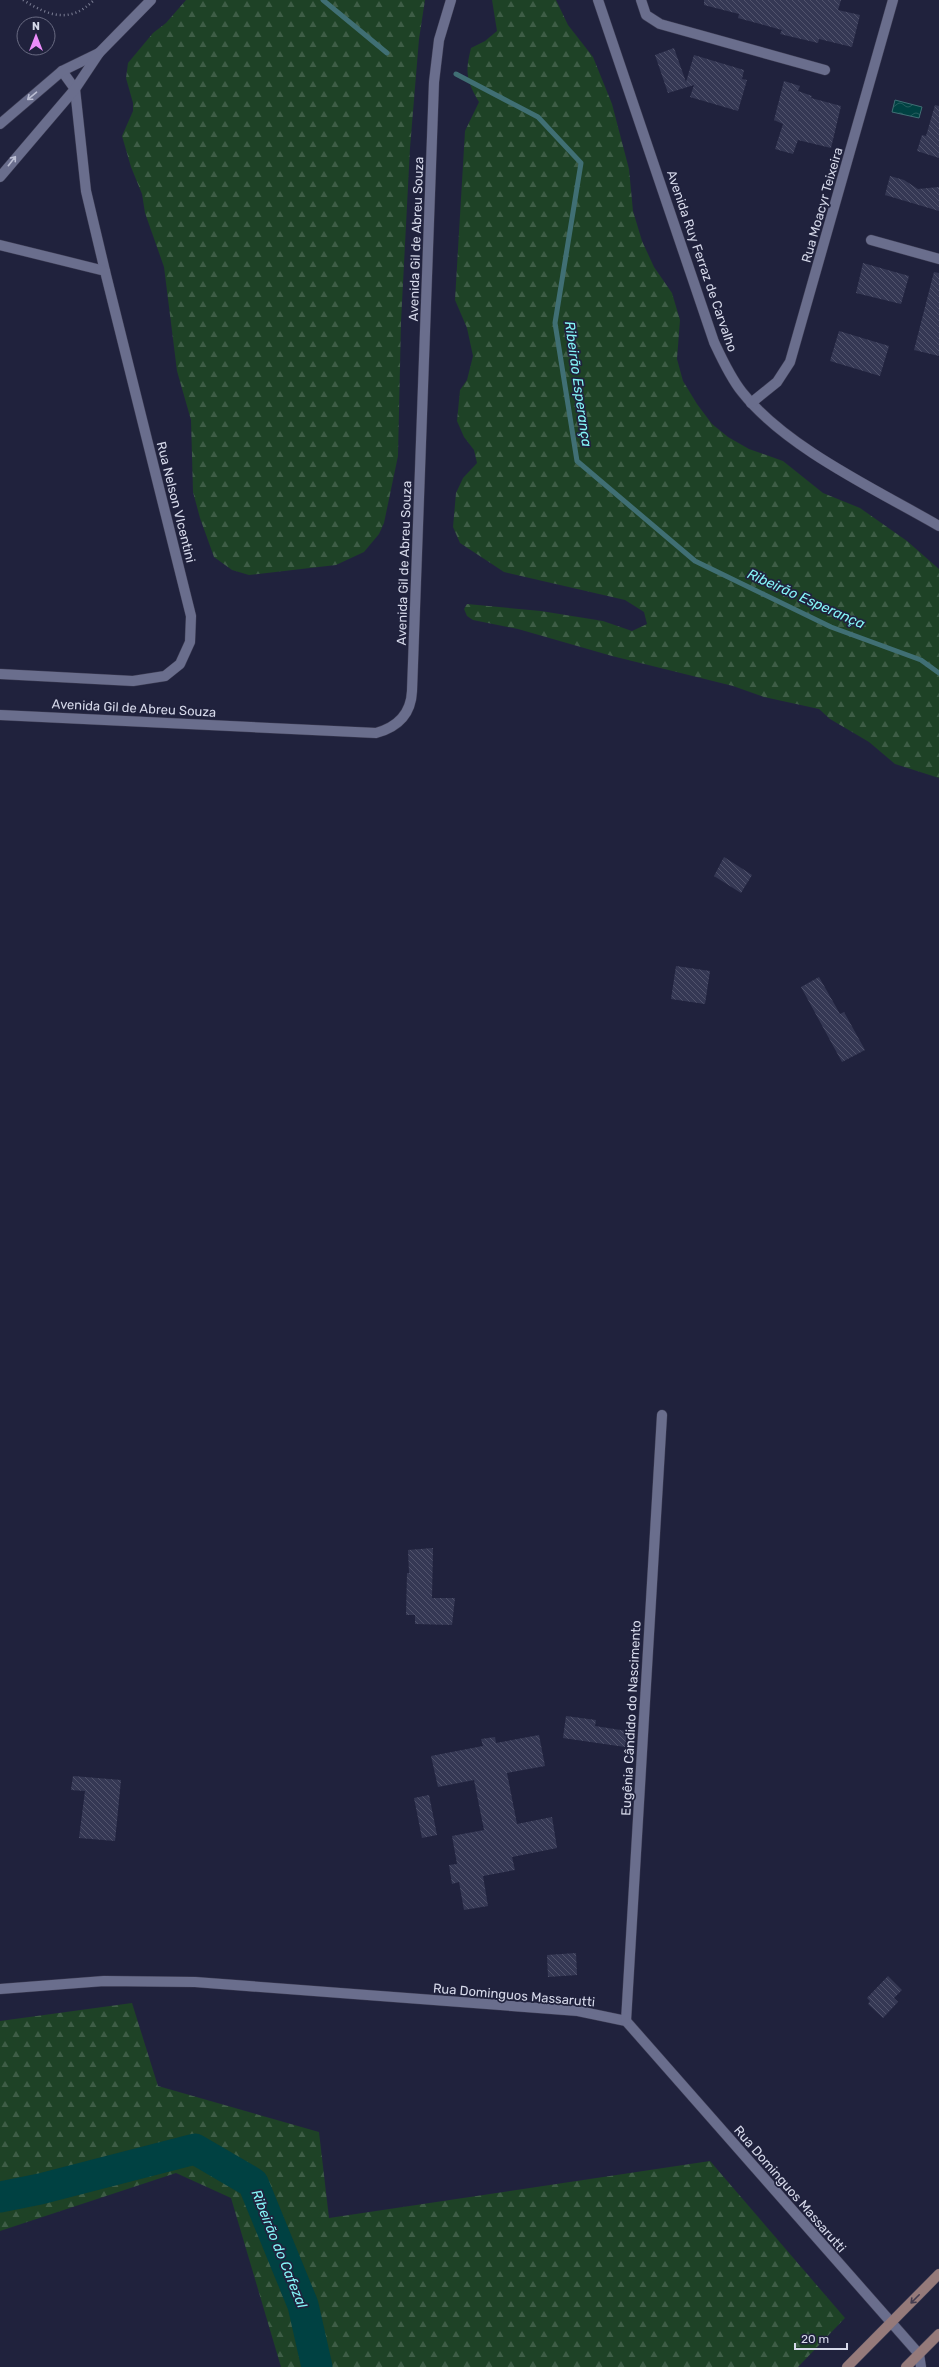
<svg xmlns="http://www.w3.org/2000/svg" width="939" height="2367" font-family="Rubik,sans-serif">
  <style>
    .forest { fill: url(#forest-firs) }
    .water { fill: url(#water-waves); stroke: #406f74 }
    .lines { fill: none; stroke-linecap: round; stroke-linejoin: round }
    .stream { stroke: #406f74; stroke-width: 5 }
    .river { stroke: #004142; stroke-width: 31 }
    .building { fill: url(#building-back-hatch) }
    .minor-casing { stroke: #3c3c53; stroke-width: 11 }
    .tertiary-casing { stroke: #3c3c53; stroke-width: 11 }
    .secondary-casing { stroke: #3c3c53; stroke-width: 11 }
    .path { stroke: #7b7e94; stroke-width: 2.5; stroke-dasharray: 1 3; stroke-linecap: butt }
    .minor { stroke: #6a6e8d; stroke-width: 10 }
    .tertiary { stroke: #6a6e8d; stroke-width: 10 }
    .secondary { stroke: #957a7a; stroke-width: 10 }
    .oneway { stroke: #bbbed3 }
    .oneway2 { stroke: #433c4f }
    .labels { text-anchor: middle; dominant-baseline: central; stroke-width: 3.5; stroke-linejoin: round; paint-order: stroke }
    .street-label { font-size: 13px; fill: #d6d9ea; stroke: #20223d }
    .water-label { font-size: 14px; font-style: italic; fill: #84f5f7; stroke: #20223d }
  </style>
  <defs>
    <pattern id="forest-firs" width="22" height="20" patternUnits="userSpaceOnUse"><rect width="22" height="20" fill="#1e4226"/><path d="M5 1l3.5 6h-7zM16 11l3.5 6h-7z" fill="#3e5d46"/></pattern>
    <pattern id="water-waves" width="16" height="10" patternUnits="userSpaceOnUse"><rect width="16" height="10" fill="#004142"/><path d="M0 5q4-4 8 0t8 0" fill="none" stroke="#245c5d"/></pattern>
    <pattern id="building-back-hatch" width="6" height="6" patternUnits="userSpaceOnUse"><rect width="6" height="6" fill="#353854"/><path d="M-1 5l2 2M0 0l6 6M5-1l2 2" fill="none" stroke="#52546d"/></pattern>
  </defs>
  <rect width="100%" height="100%" fill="#20223d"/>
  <!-- forest -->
  <g class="forest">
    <path d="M186 0H425L419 39 410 148 401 322 398 456 384 523 379 534 364 552 336 565 249 575 232 570 214 557 200 518 193 492 191 420 177 371 164 267 145 213 142 194 131 167 122 136 133 111V103L126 78 128 63 153 33 166 23Z"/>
    <path d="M492 0H556L568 25 593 57 612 104 629 169 633 211 642 241 654 267 672 293 680 320 677 359 683 381 697 404 712 424 728 437 749 449 783 461 823 493 860 508 907 541 939 569V778L895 764 869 742 830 719 819 709 764 697 733 686 612 656 518 629 473 620 467 616 464 609 467 604 541 611 603 621 632 631 647 624 644 612 625 600 504 572 460 543 453 527 456 493 463 478 477 463 474 450 464 437 457 421 460 390 467 380 473 356 467 328 455 300 465 131 479 102C466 80 465 72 471 48L485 41 497 31Z"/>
    <path d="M132 2003 158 2086 319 2132 329 2218 710 2161 845 2318 798 2367H281L231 2198 176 2173 0 2231V2021Z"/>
  </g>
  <!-- water -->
  <path class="water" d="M895 100 922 107 919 118 892 112Z"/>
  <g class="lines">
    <!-- stream -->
    <g class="stream">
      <path d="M323 0 387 53"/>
      <path d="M456 74 538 117 581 163 555 323 577 461 695 561 831 627 921 660 939 673"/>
    </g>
    <!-- river -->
    <path class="river" d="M0 2197 40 2189 195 2149 253 2183 303 2305 317 2367"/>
  </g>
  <!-- building -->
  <g class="building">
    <path d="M704 0H841L838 10 860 15 852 47 819 39 818 43 780 34 782 30 738 18 739 14 704 5Z"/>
    <path d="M674 48 686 82 694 55 744 70 742 79 747 80 738 111 690 97 694 85 668 93 655 55Z"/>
    <path d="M784 81 800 86 798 91 812 96 811 98 841 106 831 148 798 140 793 154 775 149 783 124 774 120Z"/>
    <path d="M935 105 939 106V158L917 151 922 135 926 136Z"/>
    <path d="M890 176 904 180 918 189 939 187V211L885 195Z"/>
    <path d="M863 263 909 276 901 304 856 293Z"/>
    <path d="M934 272 939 273V356L914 350Z"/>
    <path d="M839 331 889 346 880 376 830 361Z"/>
    <path d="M724 857 752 875 741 893 714 876Z"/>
    <path d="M676 966 710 971 705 1004 671 999Z"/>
    <path d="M819 977 840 1014 844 1012 865 1050 842 1062 801 987Z"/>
    <path d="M433 1548 432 1598H455L452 1625 415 1624V1615H406L407 1573H409L408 1550Z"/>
    <path d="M566 1716 596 1720 595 1726 627 1731 625 1747 563 1738Z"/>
    <path d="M539 1735 545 1766 507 1773 517 1824 552 1817 557 1848 512 1857 515 1870 483 1876 488 1906 464 1910 459 1882 452 1884 449 1865 457 1864 452 1836 484 1830 474 1780 438 1787 431 1756 483 1746 481 1739 495 1737 496 1743Z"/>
    <path d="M73 1776 121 1780 115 1841 79 1838 85 1791 71 1790Z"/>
    <path d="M429 1795 437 1835 422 1838 414 1798Z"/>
    <path d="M576 1953 577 1975 548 1977 547 1955Z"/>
    <path d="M888 1976 902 1990 894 1998 898 2002 883 2018 868 2004 870 2001 867 1998Z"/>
  </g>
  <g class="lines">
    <!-- minor casing -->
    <g class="minor-casing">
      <g id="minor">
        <path d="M598 0 714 342C722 359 730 377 742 392 786 448 877 490 939 526"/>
        <path d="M641 0 646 15 660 24 825 70"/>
        <path d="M62 71 75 89 86 191 105 271"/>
        <path d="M0 124 62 71 99 53"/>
        <path d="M0 177 75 89 99 53 151 0"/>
        <path d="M871 240 939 259"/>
        <path d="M0 245 105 271 191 616 190 642 180 664 165 676 133 681 0 674"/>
        <path d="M751 403 777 382 790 362 893 0"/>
        <path d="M0 1989 104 1981 195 1982 578 2011 626 2021 919 2354 921 2367"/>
        <path d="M626 2021 662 1415"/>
      </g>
    </g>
    <!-- tertiary casing -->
    <g class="tertiary-casing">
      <path id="tertiary" d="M0 715 376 733C398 727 411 714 412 691L434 82 439 40 451 0"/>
    </g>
    <!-- secondary casing -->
    <g class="secondary-casing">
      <g id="secondary">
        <path d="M847 2367 939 2274"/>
        <path d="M906 2367 939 2334"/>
      </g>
    </g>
    <!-- path -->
    <path class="path" d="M23 0C49 16 70 24 94 0"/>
    <!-- minor -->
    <use href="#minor" class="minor"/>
    <!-- tertiary -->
    <use href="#tertiary" class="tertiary"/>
    <!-- secondary -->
    <use href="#secondary" class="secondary"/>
  </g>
  <!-- one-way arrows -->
  <defs><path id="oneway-shaft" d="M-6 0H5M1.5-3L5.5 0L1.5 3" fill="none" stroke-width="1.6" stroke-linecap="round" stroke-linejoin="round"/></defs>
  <g class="oneway">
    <use href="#oneway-shaft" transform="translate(32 96) rotate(140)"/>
    <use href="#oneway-shaft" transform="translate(12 161) rotate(-52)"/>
  </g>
  <use class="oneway2" href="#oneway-shaft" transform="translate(915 2299) rotate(135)"/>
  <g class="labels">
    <!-- street labels -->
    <g class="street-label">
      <text transform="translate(822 205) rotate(-74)">Rua Moacyr Teixeira</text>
      <text transform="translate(416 239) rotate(-88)">Avenida Gil de Abreu Souza</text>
      <text transform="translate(702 261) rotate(71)">Avenida Ruy Ferraz de Carvalho</text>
      <text transform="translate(176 502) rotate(76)">Rua Nelson VIcentini</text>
      <text transform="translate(404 563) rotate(-88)">Avenida Gil de Abreu Souza</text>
      <text transform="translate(134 708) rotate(3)">Avenida Gil de Abreu Souza</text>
      <text transform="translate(631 1718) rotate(-87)">Eugênia Cândido do Nascimento</text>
      <text transform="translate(514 1995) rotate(5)">Rua Dominguos Massarutti</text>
      <text transform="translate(790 2189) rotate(49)">Rua Dominguos Massarutti</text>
    </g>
    <!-- water labels -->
    <g class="water-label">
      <text transform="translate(578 384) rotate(82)">Ribeirão Esperança</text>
      <text transform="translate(806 599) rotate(24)">Ribeirão Esperança</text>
      <text transform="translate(279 2249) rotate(68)">Ribeirão do Cafezal</text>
    </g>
  </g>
  <!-- north arrow -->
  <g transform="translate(36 36)"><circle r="19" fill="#20223d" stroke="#696b82"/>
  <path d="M0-3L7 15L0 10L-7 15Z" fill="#ec8cfb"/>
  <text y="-6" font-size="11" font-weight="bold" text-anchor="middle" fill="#d6d9ea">N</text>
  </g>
  <!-- scale -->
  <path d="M795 2343v6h52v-6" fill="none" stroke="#d6d9ea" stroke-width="2"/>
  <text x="801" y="2343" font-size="12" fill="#d6d9ea" stroke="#20223d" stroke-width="3" paint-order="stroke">20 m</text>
</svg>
